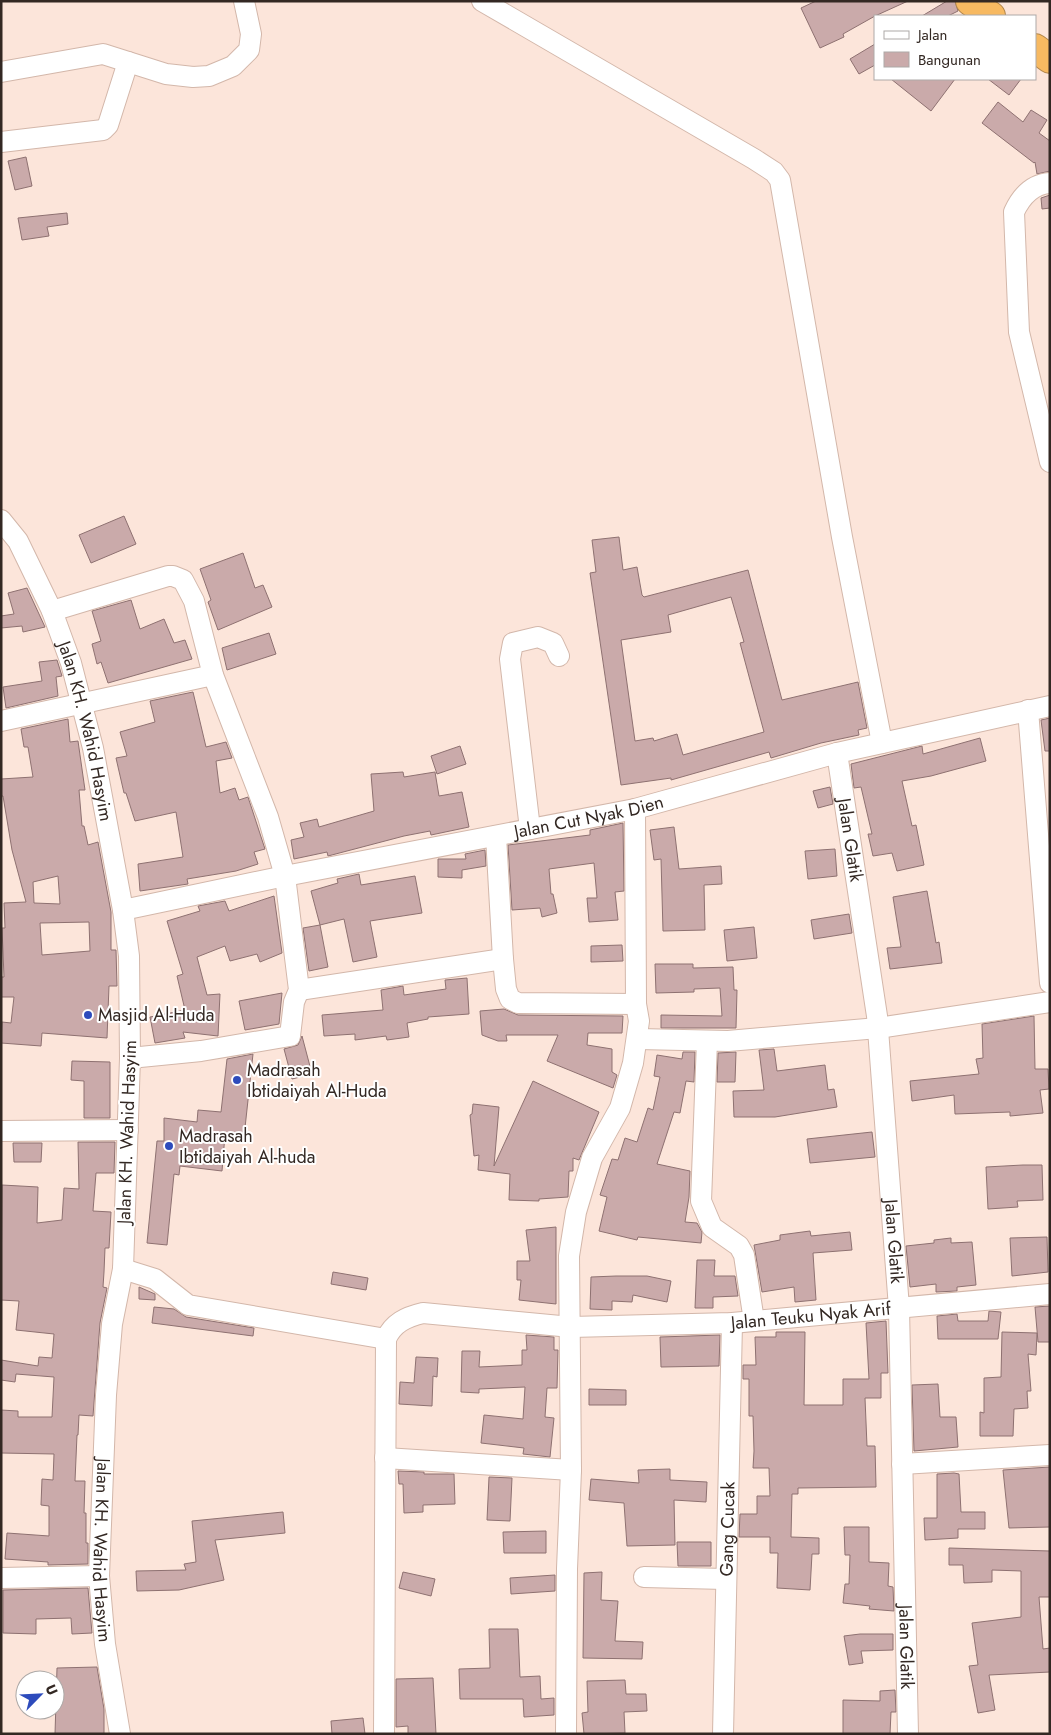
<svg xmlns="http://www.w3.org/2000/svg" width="1051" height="1735" font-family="Jost,sans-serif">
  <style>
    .building { fill: #caaaaa; stroke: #8e7171; fill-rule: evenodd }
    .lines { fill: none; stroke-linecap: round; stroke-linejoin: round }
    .minor-casing { stroke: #d3b7aa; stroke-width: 22 }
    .highway-casing { stroke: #b2864b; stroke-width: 30 }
    .minor { stroke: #fff; stroke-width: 20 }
    .highway { stroke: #f7b961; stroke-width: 28 }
    .poi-dot { fill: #2d4bbc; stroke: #fff; stroke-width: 2 }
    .labels { text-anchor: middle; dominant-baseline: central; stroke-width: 4; stroke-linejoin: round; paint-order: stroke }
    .street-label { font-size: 18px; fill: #332823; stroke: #fff }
    .poi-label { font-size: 18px; fill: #332823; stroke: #fff; text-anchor: start }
  </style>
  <rect width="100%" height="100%" fill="#fce5da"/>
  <!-- building -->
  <g class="building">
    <path d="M816 1H908L875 16 843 34 844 37 820 48 801 8Z"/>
    <path d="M947 1H955L958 11 948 16H922Z"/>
    <path d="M875 44V65L859 74 850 59Z"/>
    <path d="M891 79H955L931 111Z"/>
    <path d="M988 79H1021L1009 95Z"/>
    <path d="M998 102 1023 122 1031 110 1047 120 1039 133 1050 141V171L1037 174 1035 162 1034 163 982 123Z"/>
    <path d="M26 157 32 186 15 190 8 161Z"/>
    <path d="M1050 195V208L1042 209 1041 198Z"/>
    <path d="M67 213 68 224 47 227 49 236 22 240 18 218Z"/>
    <path d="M124 516 136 544 91 563 79 535Z"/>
    <path d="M619 537 623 570 637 567 642 595 644 597 748 570 782 700 858 682 867 728 858 730 859 735 821 743 771 758 769 752 671 780V778L621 785 590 573 596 572 592 540ZM731 597 744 642 740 643 764 732 683 755 677 734 654 741 653 738 635 741 621 640 671 632 668 615Z"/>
    <path d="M243 553 255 588 263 585 272 607 218 630 208 602 211 600 200 569Z"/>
    <path d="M27 588 45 627 23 632 22 626 1 628V616L14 614 8 593Z"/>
    <path d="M131 600 140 629 164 619 174 643 185 640 192 659 108 683 101 662 97 664 92 644 101 641 92 611Z"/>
    <path d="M269 633 276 654 227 670 222 648Z"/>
    <path d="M57 660 62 676 56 677 58 696 6 708 3 687 42 681 39 662Z"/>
    <path d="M193 692 206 747 226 742 232 758 216 761 220 793 235 788 239 800 248 797 265 849 254 852 258 864 236 871 187 879 188 884 140 891 138 864 183 857 176 812 135 821 126 793H124L116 758 127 756 120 732 155 722 150 701Z"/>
    <path d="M1050 718V751H1045L1041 720Z"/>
    <path d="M68 719 70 742 78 741 85 790H79L82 826H84L88 845 98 842 111 912V950H116L117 986H109L107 1038 42 1033 41 1046 1 1043 2 1022 11 1023 14 997H1V977H4L2 928H5L4 903 26 902 12 850 3 796H1V779L33 777 28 747H24L21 729ZM58 876 60 904 34 903 33 882ZM89 922 90 951 42 955 40 923Z"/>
    <path d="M980 738 986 761 931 776 902 781 912 826 916 825 924 865 897 871 892 853 873 856 868 834H872L861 787 854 788 851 764 922 746 923 754Z"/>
    <path d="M460 746 466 764 437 774 431 756Z"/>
    <path d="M403 772 404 777 435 772 439 796 462 792 469 827 431 835 430 831 404 836 328 856 327 852 294 859 291 840 304 837 300 823 317 819 319 827 374 811 371 774Z"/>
    <path d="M830 787 833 804 818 808 813 791Z"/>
    <path d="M623 823 624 891 615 892 618 920 589 922 587 898H597L594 863 549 869 551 894H553L557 913 542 917 540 908 512 910 508 845 590 835V830Z"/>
    <path d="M674 827 679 869 721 866 722 884 704 885 705 930 663 931 661 859 654 860 650 830Z"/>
    <path d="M835 849 837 876 808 879 805 851Z"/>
    <path d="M485 850 486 866 462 870V878L438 877V859H466L465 854Z"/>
    <path d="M359 874 361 885 415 876 422 913 370 921 377 957 353 962 344 919 320 925 311 891 338 883 337 879Z"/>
    <path d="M927 891 936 943 939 942 942 963 890 969 887 948 901 947 893 897Z"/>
    <path d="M274 896 282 953 260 962 257 954 230 961 225 946 197 957 207 995 220 994 218 1036 183 1032 185 1038 155 1043 150 1017 185 1010 177 976 183 974 167 921 200 911 198 906 225 901 229 911Z"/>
    <path d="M849 914 852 933 814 939 811 920Z"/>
    <path d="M320 925 328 967 309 971 303 928Z"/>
    <path d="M754 927 757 958 727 961 724 930Z"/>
    <path d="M622 945 623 961 591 962V946Z"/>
    <path d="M655 964H693V968L733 967 734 990H737L736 1028H661V1015L722 1016 720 988 694 989V992L656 993Z"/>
    <path d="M467 978 469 1014 428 1017V1019L407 1023 409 1037 387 1040 386 1036 355 1040V1034L324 1036 322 1015 383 1010 381 990 403 986 404 995 446 989 445 980Z"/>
    <path d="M282 993 279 1024 245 1030 239 1001Z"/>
    <path d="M504 1009 518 1015 623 1016 622 1033H588L587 1045 612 1049V1072L617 1075 613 1088 547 1061 558 1035H506L507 1041H498L482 1035 480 1011Z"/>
    <path d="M1034 1016 1035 1069H1048L1049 1089 1040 1090 1043 1113 1010 1116V1112L955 1114 954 1095 912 1101 910 1081 979 1074 976 1059 983 1058 982 1024Z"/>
    <path d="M302 1036 312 1074 292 1079 284 1049 298 1045Z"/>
    <path d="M774 1049 777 1071 825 1065 828 1090 834 1089 837 1107 775 1117H734L733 1091 764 1090 759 1050Z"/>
    <path d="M683 1052H695L694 1082 686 1081 680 1113 674 1112 657 1164 690 1171 689 1197 685 1222 697 1223 702 1232 701 1243 638 1237 637 1240 599 1231 607 1197 600 1195 612 1159 618 1160 625 1138 637 1142 648 1108 653 1110 660 1077 654 1076 657 1055 682 1059Z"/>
    <path d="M736 1052 735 1082H717L718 1053Z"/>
    <path d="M253 1054 244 1137 225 1135 222 1171 180 1166 179 1175 174 1174 167 1245 147 1243 157 1141H164V1118L197 1122 198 1110 221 1112 227 1059Z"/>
    <path d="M72 1061 110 1062V1118H84V1081L71 1080Z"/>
    <path d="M533 1081 599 1112 579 1160 573 1158V1171H569L568 1197 539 1199V1201L509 1200 510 1174 478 1170 479 1155 474 1156 470 1115 472 1114 473 1104 499 1107 494 1166Z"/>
    <path d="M872 1132 875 1157 810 1163 807 1139Z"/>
    <path d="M78 1142H115L114 1173H96L93 1211 111 1212 109 1248H105L104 1272 103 1287 107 1288 100 1323 93 1416 79 1415 78 1435H77L75 1481H85L84 1513H86V1543H88V1564L48 1565V1562L5 1559 7 1533 49 1536V1506L41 1505 42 1479 53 1480 54 1454 1 1453V1410L18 1411V1417H52L54 1377 16 1374 15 1382 1 1380V1360L38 1366 39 1357 52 1358 54 1334 16 1330 19 1301 1 1300 2 1185 38 1187 37 1223 62 1220 64 1188 79 1189Z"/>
    <path d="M13 1143H42L41 1162H14Z"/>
    <path d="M1023 1165H1042L1043 1200 1017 1201 1018 1207 988 1209 986 1167Z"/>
    <path d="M556 1227V1304L519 1300 521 1280H517V1261H530L526 1230Z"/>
    <path d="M810 1231 811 1236 850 1232 852 1250 813 1253 816 1300 795 1302 794 1287 762 1292 754 1245 780 1240V1235Z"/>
    <path d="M1047 1237 1048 1272 1012 1276 1010 1238Z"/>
    <path d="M951 1238V1243L972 1242 976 1285 957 1287V1291L936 1292V1284L910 1287 906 1246 934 1243V1240Z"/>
    <path d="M697 1260H715L714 1276H735L738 1296 713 1297V1308H695Z"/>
    <path d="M333 1272 368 1278 366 1290 331 1284Z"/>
    <path d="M616 1276H647L671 1281 667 1302 633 1295 632 1302 612 1301V1310L590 1309 591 1277Z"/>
    <path d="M139 1287 155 1294V1300L139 1299Z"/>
    <path d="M1050 1306V1342H1038L1035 1307Z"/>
    <path d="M154 1307 174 1309 186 1317 254 1328 253 1336 152 1323Z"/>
    <path d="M989 1311 1001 1312 998 1339H938L937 1316 957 1314 958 1321H988Z"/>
    <path d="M886 1321 888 1373H881V1398H865L867 1446H875L876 1487 798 1488V1494H792L791 1537 819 1538V1554H812L810 1590 777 1588 778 1553H770V1537H739L740 1514H757V1496H770L769 1468H753L754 1451 753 1416H749V1379H743V1365H756L755 1337H776V1332H805L804 1405H843V1379H869L866 1323Z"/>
    <path d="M1002 1332 1037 1333 1036 1355 1028 1354 1031 1391H1027L1028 1408 1014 1409 1013 1436H980V1412L984 1413V1378L1001 1377Z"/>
    <path d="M526 1335 554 1337V1350H558L557 1388H547L545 1417 554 1418 550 1457 523 1454 524 1448 481 1443 484 1415 523 1419 525 1387 479 1389V1393L461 1392 462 1351H480L479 1367 522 1365V1350H527Z"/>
    <path d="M720 1335 719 1366 661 1367 660 1337Z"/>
    <path d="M416 1357 438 1358 437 1377 433 1376 432 1406 399 1404 400 1382 414 1383Z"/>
    <path d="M938 1384 940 1417H956L958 1447 914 1451 912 1385Z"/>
    <path d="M589 1389 626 1390V1405H589Z"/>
    <path d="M1050 1467V1527L1009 1528 1003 1470Z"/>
    <path d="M670 1469V1480L707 1482 706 1502 674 1500 675 1545 627 1546 624 1503 589 1500 591 1479 639 1483 638 1470Z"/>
    <path d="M398 1471 424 1472V1474H454L455 1504 423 1505V1512L404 1513 403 1484H399Z"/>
    <path d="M954 1473 959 1474 961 1512H985V1529H958V1538L925 1540 924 1518H937V1474Z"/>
    <path d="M489 1477 512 1478 510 1521 487 1520Z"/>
    <path d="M283 1512 285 1533 215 1540 224 1580 179 1590 137 1591 136 1571 186 1570 184 1564 196 1562 192 1521Z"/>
    <path d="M844 1527H869V1562L889 1563 888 1586 893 1587 894 1611 869 1609 870 1606 843 1603 845 1584H849L850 1555H845Z"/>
    <path d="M546 1531V1553H504L503 1532Z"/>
    <path d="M677 1542H711V1566H678Z"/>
    <path d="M949 1548 1050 1551V1597H1039L1043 1649 1050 1648V1672L989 1675 995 1710 978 1713 969 1666 978 1665 972 1623 1021 1617V1571L992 1570V1582L964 1583 963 1565H949Z"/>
    <path d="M403 1572 435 1579 431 1596 399 1588Z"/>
    <path d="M602 1572 601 1600 618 1601 615 1641 643 1642 642 1659 583 1658 584 1573Z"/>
    <path d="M555 1575V1591L511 1594 510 1578Z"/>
    <path d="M88 1588 92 1633 72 1634 71 1618 36 1619V1634L3 1633V1590Z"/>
    <path d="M489 1629H518L520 1677 540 1676 541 1699 554 1698V1715L524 1717 523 1699H460L459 1669 490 1668Z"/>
    <path d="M860 1634H893V1650L861 1651 863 1663 849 1665 844 1636Z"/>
    <path d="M97 1667 104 1709V1734H55L57 1668Z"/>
    <path d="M433 1678 436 1734H408V1726L396 1727V1679Z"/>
    <path d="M625 1680 626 1694H646L647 1711 624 1712 625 1733 584 1734 582 1713 588 1712 587 1681Z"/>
    <path d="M895 1690 896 1712H891L890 1734H843V1700L880 1701V1691Z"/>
    <path d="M363 1718 365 1734H332L331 1721Z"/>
  </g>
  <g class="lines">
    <!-- minor casing -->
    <g class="minor-casing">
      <g id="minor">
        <path d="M482 1 754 159 774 172 780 180 842 537 882 743"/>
        <path d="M1 72 103 54 166 74 193 77 209 76 233 66 249 50 251 34 244 1"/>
        <path d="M1 142 103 130 108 125 128 62"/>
        <path d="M1050 183C1032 184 1021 197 1014 212L1019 332 1050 462"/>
        <path id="s1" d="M1 520 18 541 52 611 71 663 93 748 123 910 129 956 130 1058 123 1269 112 1324 106 1395 99 1576 105 1644 120 1734"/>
        <path d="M52 611 168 576H173L183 580 194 601 213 675 268 817 285 876 299 990 294 1002 290 1036 201 1051 130 1058"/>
        <path d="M1028 710 1050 983"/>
        <path d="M1 721 213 675"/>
        <path id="s2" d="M837 753 877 1016 899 1308 908 1734"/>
        <path d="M530 829 510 659 513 643 538 637 553 643 559 656"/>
        <path d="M496 836 503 959 506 989 510 999 518 1003 636 1004"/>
        <path id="s3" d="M123 910 285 876 635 809 837 753 1050 706"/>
        <path d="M299 990 503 959"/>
        <path d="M638 1039 728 1041 878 1028 1050 1002"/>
        <path d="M707 1041 701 1201 712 1227 739 1246 744 1255 754 1321"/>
        <path d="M1 1131 128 1130"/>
        <path d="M123 1269 155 1279 188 1305 386 1339"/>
        <path d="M385 1458 571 1470"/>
        <path d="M902 1464 1050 1455"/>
        <path d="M644 1577 725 1579"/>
        <path d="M1 1578 99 1576"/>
        <path id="s4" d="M384 1734 386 1339C393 1323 406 1317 423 1313L571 1327 732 1323 1050 1294"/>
        <path d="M566 1734 567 1569 571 1470 569 1256 576 1212 592 1158 620 1108 633 1063 639 1021 636 1004 635 809"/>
        <path id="s5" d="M723 1734 732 1323"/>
      </g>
    </g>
    <!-- highway casing -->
    <g class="highway-casing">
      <g id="highway">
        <path d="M970 1 991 16"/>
        <path d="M1035 48 1050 59"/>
      </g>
    </g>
    <!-- minor -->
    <use href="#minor" class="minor"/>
    <!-- highway -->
    <use href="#highway" class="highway"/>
  </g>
  <!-- markers -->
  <g class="poi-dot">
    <circle cx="88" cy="1015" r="5"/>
    <circle cx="237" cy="1080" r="5"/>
    <circle cx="169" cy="1146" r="5"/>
  </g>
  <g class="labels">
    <!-- street labels -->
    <g class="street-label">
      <text stroke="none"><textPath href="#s1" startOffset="230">Jalan KH. Wahid Hasyim</textPath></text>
      <text stroke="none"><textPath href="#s3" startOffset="475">Jalan Cut Nyak Dien</textPath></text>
      <text stroke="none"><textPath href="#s2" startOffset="88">Jalan Glatik</textPath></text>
      <text transform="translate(127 1132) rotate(-88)">Jalan KH. Wahid Hasyim</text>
      <text stroke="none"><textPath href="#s2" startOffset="492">Jalan Glatik</textPath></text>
      <text stroke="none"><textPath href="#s4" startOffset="831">Jalan Teuku Nyak Arif</textPath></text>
      <text stroke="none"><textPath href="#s5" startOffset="205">Gang Cucak</textPath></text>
      <text stroke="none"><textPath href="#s1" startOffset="1055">Jalan KH. Wahid Hasyim</textPath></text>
      <text stroke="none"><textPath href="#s2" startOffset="898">Jalan Glatik</textPath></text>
    </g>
    <!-- poi labels -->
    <g class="poi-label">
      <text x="98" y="1015">Masjid Al-Huda</text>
      <text x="247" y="1070">Madrasah<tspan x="247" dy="21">Ibtidaiyah Al-Huda</tspan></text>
      <text x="179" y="1136">Madrasah<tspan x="179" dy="21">Ibtidaiyah Al-huda</tspan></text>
    </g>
  </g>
  <!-- border -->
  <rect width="1051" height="1735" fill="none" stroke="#332823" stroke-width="5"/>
  <!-- legend -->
  <rect x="874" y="15" width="162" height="65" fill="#ffffff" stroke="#ada9a7"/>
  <rect x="884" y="31" width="25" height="8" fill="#ffffff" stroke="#ada9a7"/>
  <text x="918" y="40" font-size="15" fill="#332823">Jalan</text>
  <rect x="884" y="52" width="25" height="15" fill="#caaaaa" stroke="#ada9a7"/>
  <text x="918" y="65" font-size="15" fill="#332823">Bangunan</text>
  <!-- north arrow -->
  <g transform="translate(40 1695) rotate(66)"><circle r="24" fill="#ffffff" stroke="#ada9a7"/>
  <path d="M0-4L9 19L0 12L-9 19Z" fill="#2d4bbc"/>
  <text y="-8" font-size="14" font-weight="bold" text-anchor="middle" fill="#332823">U</text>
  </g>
</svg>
